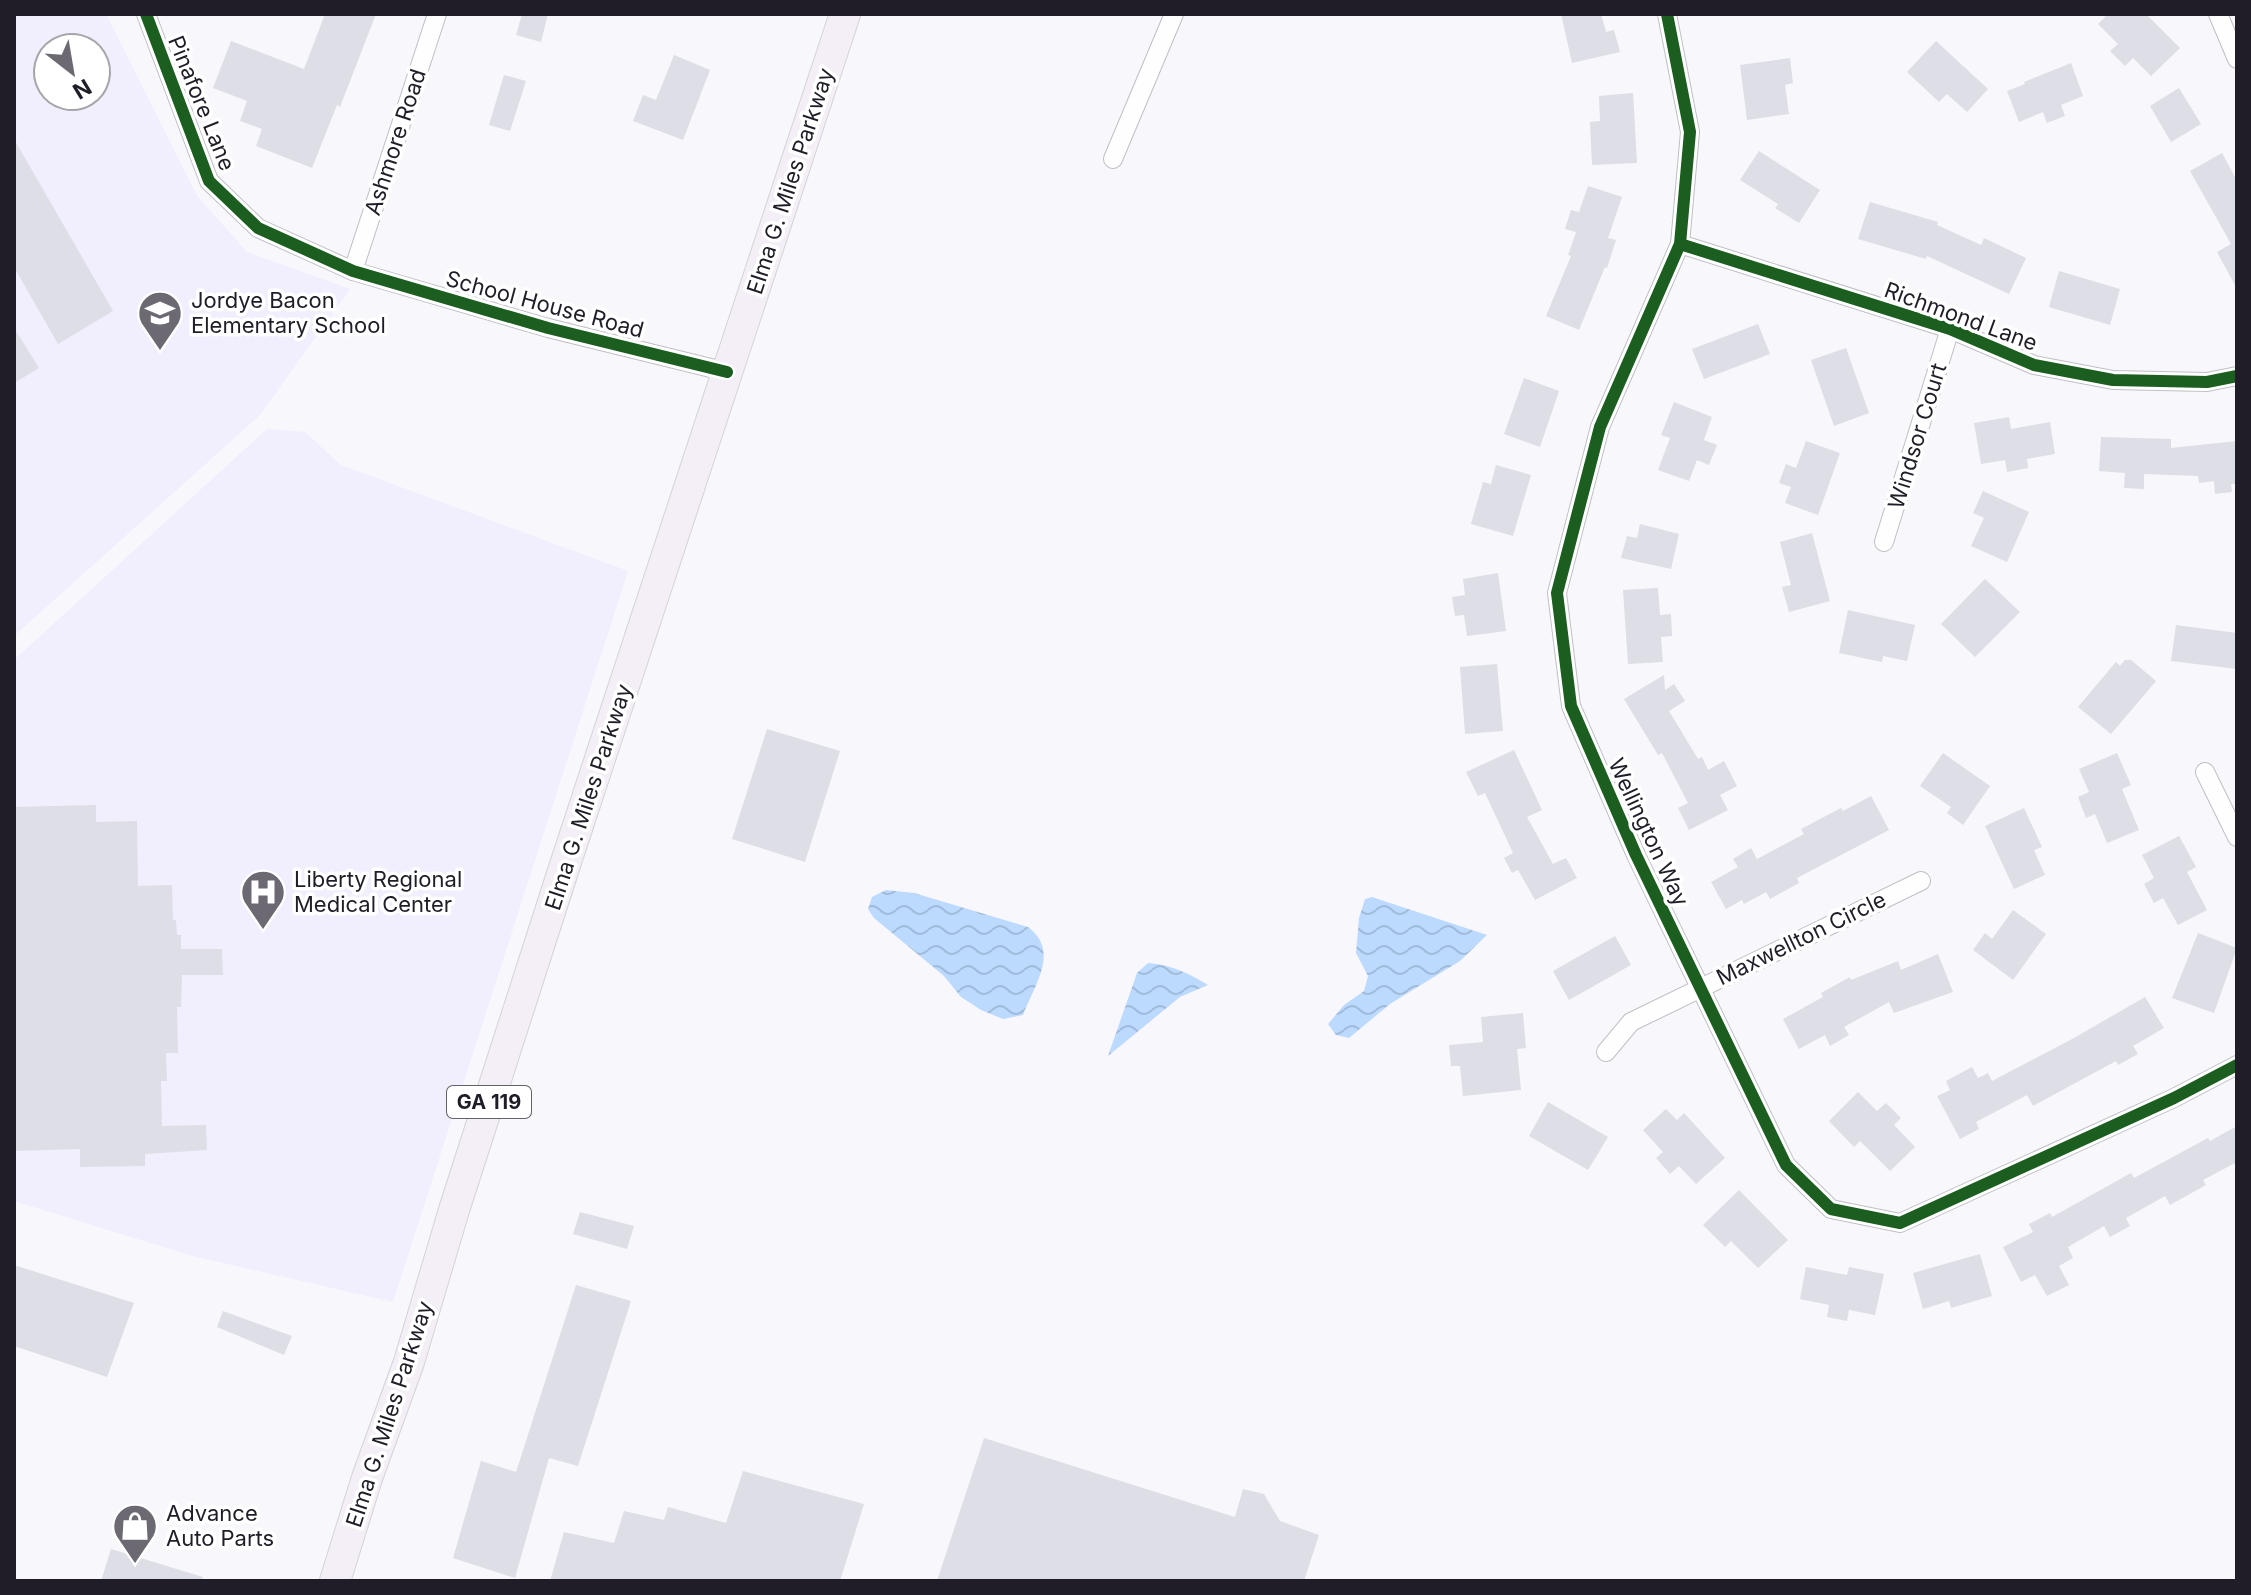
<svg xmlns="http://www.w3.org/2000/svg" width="2251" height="1595" font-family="Inter,sans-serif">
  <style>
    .built { fill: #f1eefd; fill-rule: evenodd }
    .water { fill: url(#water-waves) }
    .building { fill: #dddee6 }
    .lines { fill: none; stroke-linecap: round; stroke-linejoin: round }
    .minor-casing { stroke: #c0bfc6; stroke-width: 20 }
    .primary-casing { stroke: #d4d3d7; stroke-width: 32 }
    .minor { stroke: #fefefe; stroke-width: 18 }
    .primary { stroke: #f4eff6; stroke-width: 30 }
    .cycleway-casing { stroke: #fff; stroke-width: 17 }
    .cycleway { stroke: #1b5e20; stroke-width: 12 }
    .labels { text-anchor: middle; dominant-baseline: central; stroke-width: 7; stroke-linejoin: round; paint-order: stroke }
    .shield { fill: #fff; stroke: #636168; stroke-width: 2 }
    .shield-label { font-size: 20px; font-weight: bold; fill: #201d28 }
    .street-label { font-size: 22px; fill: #201d28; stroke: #fff }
    .poi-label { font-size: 22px; fill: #201d28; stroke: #fff; text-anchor: start }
  </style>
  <defs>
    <pattern id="water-waves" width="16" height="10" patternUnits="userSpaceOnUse" patternTransform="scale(2)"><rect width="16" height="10" fill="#bcdafe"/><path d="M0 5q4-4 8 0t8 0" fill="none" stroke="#a1bbda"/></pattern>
  </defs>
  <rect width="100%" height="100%" fill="#f8f7fb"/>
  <!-- built -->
  <g class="built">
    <path d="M14 14H106L197 196 247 252 350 289 260 415 14 636ZM48 48H96V96H48Z"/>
    <path d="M267 429 305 432 341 465 628 571 393 1302 193 1256 14 1201V660Z"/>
  </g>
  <!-- water -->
  <g class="water">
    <path d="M886 890 914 893 1028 927C1060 951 1035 984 1023 1015L1003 1019 981 1010 961 997 944 976 874 918 868 909 872 897Z"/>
    <path d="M1372 897 1487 935 1460 961 1390 1004 1349 1038 1336 1035 1328 1024 1344 1005 1364 991 1368 976 1356 953 1359 918 1365 899Z"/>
    <path d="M1148 963C1172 965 1188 973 1208 985L1180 997 1108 1056 1137 973Z"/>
  </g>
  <!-- building -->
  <g class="building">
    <path d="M325 14H376L340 107 337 105 312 168 256 146 262 129 240 121 247 101 213 88 231 41 304 69Z"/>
    <path d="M522 14H548L541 42 516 35Z"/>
    <path d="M1561 14H1601L1606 32 1614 30 1620 52 1572 63Z"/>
    <path d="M2108 14H2146L2180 48 2151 76 2133 58 2125 66 2110 51 2118 44 2098 24Z"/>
    <path d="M1936 41 1988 89 1967 112 1947 94 1939 102 1907 72Z"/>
    <path d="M674 55 710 70 683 140 633 121 643 95 656 100Z"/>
    <path d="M1790 58 1793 83 1785 85 1789 114 1747 120 1740 65Z"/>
    <path d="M2071 63 2083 96 2061 105 2065 116 2047 123 2043 112 2019 122 2007 91 2025 84 2024 82Z"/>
    <path d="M504 75 526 81 510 131 489 125Z"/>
    <path d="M2179 88 2201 124 2171 142 2150 106Z"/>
    <path d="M1633 93 1637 163 1592 165 1590 122 1600 121 1599 96Z"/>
    <path d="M14 139 113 311 58 344 14 267Z"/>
    <path d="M1759 151 1820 190 1799 223 1775 208 1778 204 1740 180Z"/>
    <path d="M2222 153 2237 181V289L2217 252 2231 244 2190 171Z"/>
    <path d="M1588 186 1622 197 1608 238 1616 240 1607 268 1605 267 1579 330 1546 316 1571 256 1568 255 1576 232 1565 229 1571 210 1579 212Z"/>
    <path d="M1870 202 1938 222 1937 225 1981 245 1984 238 2026 258 2009 294 1927 256 1926 259 1858 239Z"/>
    <path d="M2059 271 2120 289 2110 325 2049 307Z"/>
    <path d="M1758 324 1770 354 1704 379 1692 349Z"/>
    <path d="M14 328 39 368 14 383Z"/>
    <path d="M1846 348 1869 413 1834 426 1811 360Z"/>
    <path d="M1524 378 1559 391 1540 447 1504 434Z"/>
    <path d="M1674 402 1712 417 1704 440 1717 445 1709 465 1697 460 1689 481 1658 470 1670 438 1661 435Z"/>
    <path d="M2009 417 2011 429 2050 422 2055 454 2027 459 2028 468 2007 472 2005 460 1981 464 1974 423Z"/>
    <path d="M2101 437 2171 439V448L2237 441V484H2231L2232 492 2215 494 2214 481 2199 483 2198 476 2144 474V489L2124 488 2125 473 2099 471Z"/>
    <path d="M1806 441 1840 453 1818 515 1785 503 1791 487 1779 483 1786 464 1796 468Z"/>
    <path d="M1496 465 1531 475 1513 536 1471 524 1483 482 1491 484Z"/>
    <path d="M1983 491 2029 512 2007 562 1971 546 1984 518 1973 513Z"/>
    <path d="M1640 524 1679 534 1671 569 1621 558 1627 536 1637 538Z"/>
    <path d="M1812 533 1830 601 1789 612 1782 587 1791 585 1780 542Z"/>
    <path d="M1498 573 1506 631 1467 636 1464 615 1455 616 1452 597 1465 595 1463 579Z"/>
    <path d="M1985 579 2020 612 1975 657 1941 624Z"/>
    <path d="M1658 588 1660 615 1671 614 1672 636 1661 637 1663 662 1628 664 1623 590Z"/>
    <path d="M1848 610 1915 625 1907 661 1883 656 1882 662 1839 653Z"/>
    <path d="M2176 625 2237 633V669L2171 661Z"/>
    <path d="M2125 660H2131L2156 681 2111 734 2078 707 2116 662 2120 666Z"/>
    <path d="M1497 664 1503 731 1465 734 1460 667Z"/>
    <path d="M1664 675 1665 690 1674 684 1685 701 1669 711 1698 759 1702 757 1708 770 1724 761 1737 786 1720 795 1728 810 1689 830 1678 808 1688 803 1662 753 1658 755 1624 699Z"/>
    <path d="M767 729 840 751 805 862 732 839Z"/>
    <path d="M1514 750 1542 810 1527 817 1553 864 1566 858 1577 878 1535 900 1518 870 1512 873 1504 858 1513 853 1485 793 1478 796 1466 772Z"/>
    <path d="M1943 753 1990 786 1963 825 1947 813 1951 807 1920 786Z"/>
    <path d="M2117 753 2131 785 2122 789 2139 830 2107 843 2095 814 2086 818 2078 797 2089 792 2079 769Z"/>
    <path d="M1871 796 1889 830 1797 878 1799 883 1770 899 1766 892 1744 904 1742 900 1726 909 1711 882 1738 867 1733 859 1751 848 1757 859 1804 834 1801 829 1841 808 1843 811Z"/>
    <path d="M96 805V822L137 821 138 886 172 885 173 920H176L177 935H181V949H222L223 975H182L181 1007H177L178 1053H166L167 1081H161L162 1126 206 1125 207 1150 145 1154V1166L80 1167V1149L14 1151V807Z"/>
    <path d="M2024 808 2042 847 2034 850 2045 875 2014 889 1985 826Z"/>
    <path d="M2179 836 2196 867 2187 872 2207 910 2178 925 2163 898 2154 903 2144 884 2154 878 2142 855Z"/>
    <path d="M2013 910 2046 934 2013 980 1973 950 1985 933 1992 939Z"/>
    <path d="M2198 933 2237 948 2214 1013 2172 998Z"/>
    <path d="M1615 936 1631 965 1569 1000 1553 971Z"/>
    <path d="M1938 954 1953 992 1894 1013 1889 1002 1844 1027 1849 1035 1830 1046 1825 1035 1799 1049 1783 1019 1823 997 1821 993 1850 977 1851 980 1898 961 1901 970Z"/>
    <path d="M2145 997 2164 1028 2133 1046 2138 1054 2118 1065 2116 1061 2033 1106 2027 1095 1976 1122 1979 1129 1960 1139 1937 1096 1950 1090 1946 1081 1972 1067 1978 1078 1988 1073 1992 1081 2074 1038Z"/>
    <path d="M1523 1013 1526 1048 1517 1049 1521 1090 1463 1096 1460 1066H1451L1449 1045 1483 1042 1481 1017Z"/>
    <path d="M1858 1092 1877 1111 1886 1103 1901 1118 1894 1125 1915 1147 1890 1171 1860 1141 1854 1147 1829 1121Z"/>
    <path d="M1548 1102 1608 1137 1588 1170 1529 1136Z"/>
    <path d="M1666 1109 1677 1120 1684 1113 1725 1158 1696 1184 1679 1166 1670 1174 1656 1158 1663 1152 1643 1130Z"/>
    <path d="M2237 1126V1162L2203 1180 2206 1185 2170 1205 2165 1196 2126 1218 2130 1226 2110 1237 2104 1226 2068 1247 2073 1258 2059 1266 2069 1285 2047 1296 2035 1275 2021 1282 2003 1247 2033 1232 2029 1224 2050 1213 2052 1217 2131 1173 2134 1178 2208 1138 2210 1141Z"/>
    <path d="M1739 1190 1788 1240 1758 1268 1731 1241 1725 1247 1703 1225Z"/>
    <path d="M580 1212 634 1226 627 1249 573 1234Z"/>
    <path d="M1980 1254 1992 1296 1951 1308 1949 1301 1923 1309 1913 1273Z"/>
    <path d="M14 1265 134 1303 107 1377 14 1346Z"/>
    <path d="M1806 1267 1847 1275 1849 1267 1884 1274 1875 1315 1849 1310 1847 1321 1827 1317 1829 1305 1800 1299Z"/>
    <path d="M576 1285 631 1301 578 1466 549 1458 515 1578 453 1558 481 1461 516 1472Z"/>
    <path d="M223 1311 292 1336 284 1355 217 1327Z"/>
    <path d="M984 1438 1235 1517 1243 1489 1264 1494 1280 1521 1319 1535 1304 1581H937Z"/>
    <path d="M743 1471 864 1504 840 1581H550L564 1532 614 1543 624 1511 664 1520 668 1507 726 1523Z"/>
    <path d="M111 1549 203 1577 202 1581H101Z"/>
  </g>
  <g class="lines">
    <!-- minor casing -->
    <g class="minor-casing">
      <g id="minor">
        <path d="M146 14 209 181 258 228 353 271 548 328 727 372"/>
        <path d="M1667 14 1690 132 1680 244 1600 427 1557 593 1571 706 1636 855 1786 1165 1831 1209 1900 1223 2174 1098 2237 1065"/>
        <path d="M2218 14 2237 59"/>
        <path d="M1113 159 1174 14"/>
        <path d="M1680 244 1950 329 2034 365 2113 380 2207 382 2237 376"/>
        <path d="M353 271 437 14"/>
        <path d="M1884 542 1950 329"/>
        <path d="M2205 772 2237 837"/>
        <path d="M1606 1052 1631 1022 1921 881"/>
      </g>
    </g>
    <!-- primary casing -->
    <g class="primary-casing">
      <path id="primary" d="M335 1581 367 1478 409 1362 454 1210 564 868 845 14"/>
    </g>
    <!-- minor -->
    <use href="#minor" class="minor"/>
    <!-- primary -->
    <use href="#primary" class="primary"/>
    <!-- cycleway casing -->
    <g class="cycleway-casing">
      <g id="cycleway">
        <path d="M146 14 209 181 258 228 353 271 548 328 727 372"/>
        <path d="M1667 14 1690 132 1680 244 1600 427 1557 593 1571 706 1636 855 1786 1165 1831 1209 1900 1223 2174 1098 2237 1065"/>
        <path d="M1680 244 1950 329 2034 365 2113 380 2207 382 2237 376"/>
      </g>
    </g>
    <!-- cycleway -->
    <use href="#cycleway" class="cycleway"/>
  </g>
  <!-- icons -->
  <defs>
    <g id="school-pin" transform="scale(2.3)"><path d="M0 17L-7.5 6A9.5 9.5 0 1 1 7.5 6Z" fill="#6c6972" stroke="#fff"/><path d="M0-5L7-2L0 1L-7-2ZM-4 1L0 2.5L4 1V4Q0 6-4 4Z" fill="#fff"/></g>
    <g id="hospital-pin" transform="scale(2.3)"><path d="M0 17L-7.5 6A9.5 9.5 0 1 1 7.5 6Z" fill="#6c6972" stroke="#fff"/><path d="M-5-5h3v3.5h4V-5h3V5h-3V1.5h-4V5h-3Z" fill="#fff"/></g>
    <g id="shop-pin" transform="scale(2.3)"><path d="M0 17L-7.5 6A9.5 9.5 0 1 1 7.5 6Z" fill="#6c6972" stroke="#fff"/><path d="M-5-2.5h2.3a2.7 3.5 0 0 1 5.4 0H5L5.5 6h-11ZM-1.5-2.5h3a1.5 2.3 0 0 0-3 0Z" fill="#fff"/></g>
  </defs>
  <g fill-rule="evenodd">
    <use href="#school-pin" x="160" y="313"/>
    <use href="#hospital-pin" x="263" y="892"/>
    <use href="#shop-pin" x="135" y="1526"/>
  </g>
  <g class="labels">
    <!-- shield labels -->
    <rect class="shield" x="447" y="1086" width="84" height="32" rx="6"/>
    <g class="shield-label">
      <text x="489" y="1102">GA 119</text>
    </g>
    <!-- street labels -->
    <g class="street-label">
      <text transform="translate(202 103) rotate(68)">Pinafore Lane</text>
      <text transform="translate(395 142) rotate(-72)">Ashmore Road</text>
      <text transform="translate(790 181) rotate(-72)">Elma G. Miles Parkway</text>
      <text transform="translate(545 304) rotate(15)">School House Road</text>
      <text transform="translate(1961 316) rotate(20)">Richmond Lane</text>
      <text transform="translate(1917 436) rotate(-73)">Windsor Court</text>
      <text transform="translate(588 797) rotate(-72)">Elma G. Miles Parkway</text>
      <text transform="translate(1649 832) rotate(65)">Wellington Way</text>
      <text transform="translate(1801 938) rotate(-26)">Maxwellton Circle</text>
      <text transform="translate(389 1414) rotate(-72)">Elma G. Miles Parkway</text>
    </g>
    <!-- poi labels -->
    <g class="poi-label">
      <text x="191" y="300">Jordye Bacon<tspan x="191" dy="25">Elementary School</tspan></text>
      <text x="294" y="879">Liberty Regional<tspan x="294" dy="25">Medical Center</tspan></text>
      <text x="166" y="1513">Advance<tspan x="166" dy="25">Auto Parts</tspan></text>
    </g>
  </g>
  <!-- border -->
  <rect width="2251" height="1595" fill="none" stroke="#201d28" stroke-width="32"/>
  <!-- north arrow -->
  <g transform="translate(72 72) rotate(149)"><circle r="38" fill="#ffffff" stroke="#a6a5a9" stroke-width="2"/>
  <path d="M0-6L14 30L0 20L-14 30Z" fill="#6c6972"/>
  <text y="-12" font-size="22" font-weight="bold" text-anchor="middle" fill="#201d28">N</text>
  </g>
</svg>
